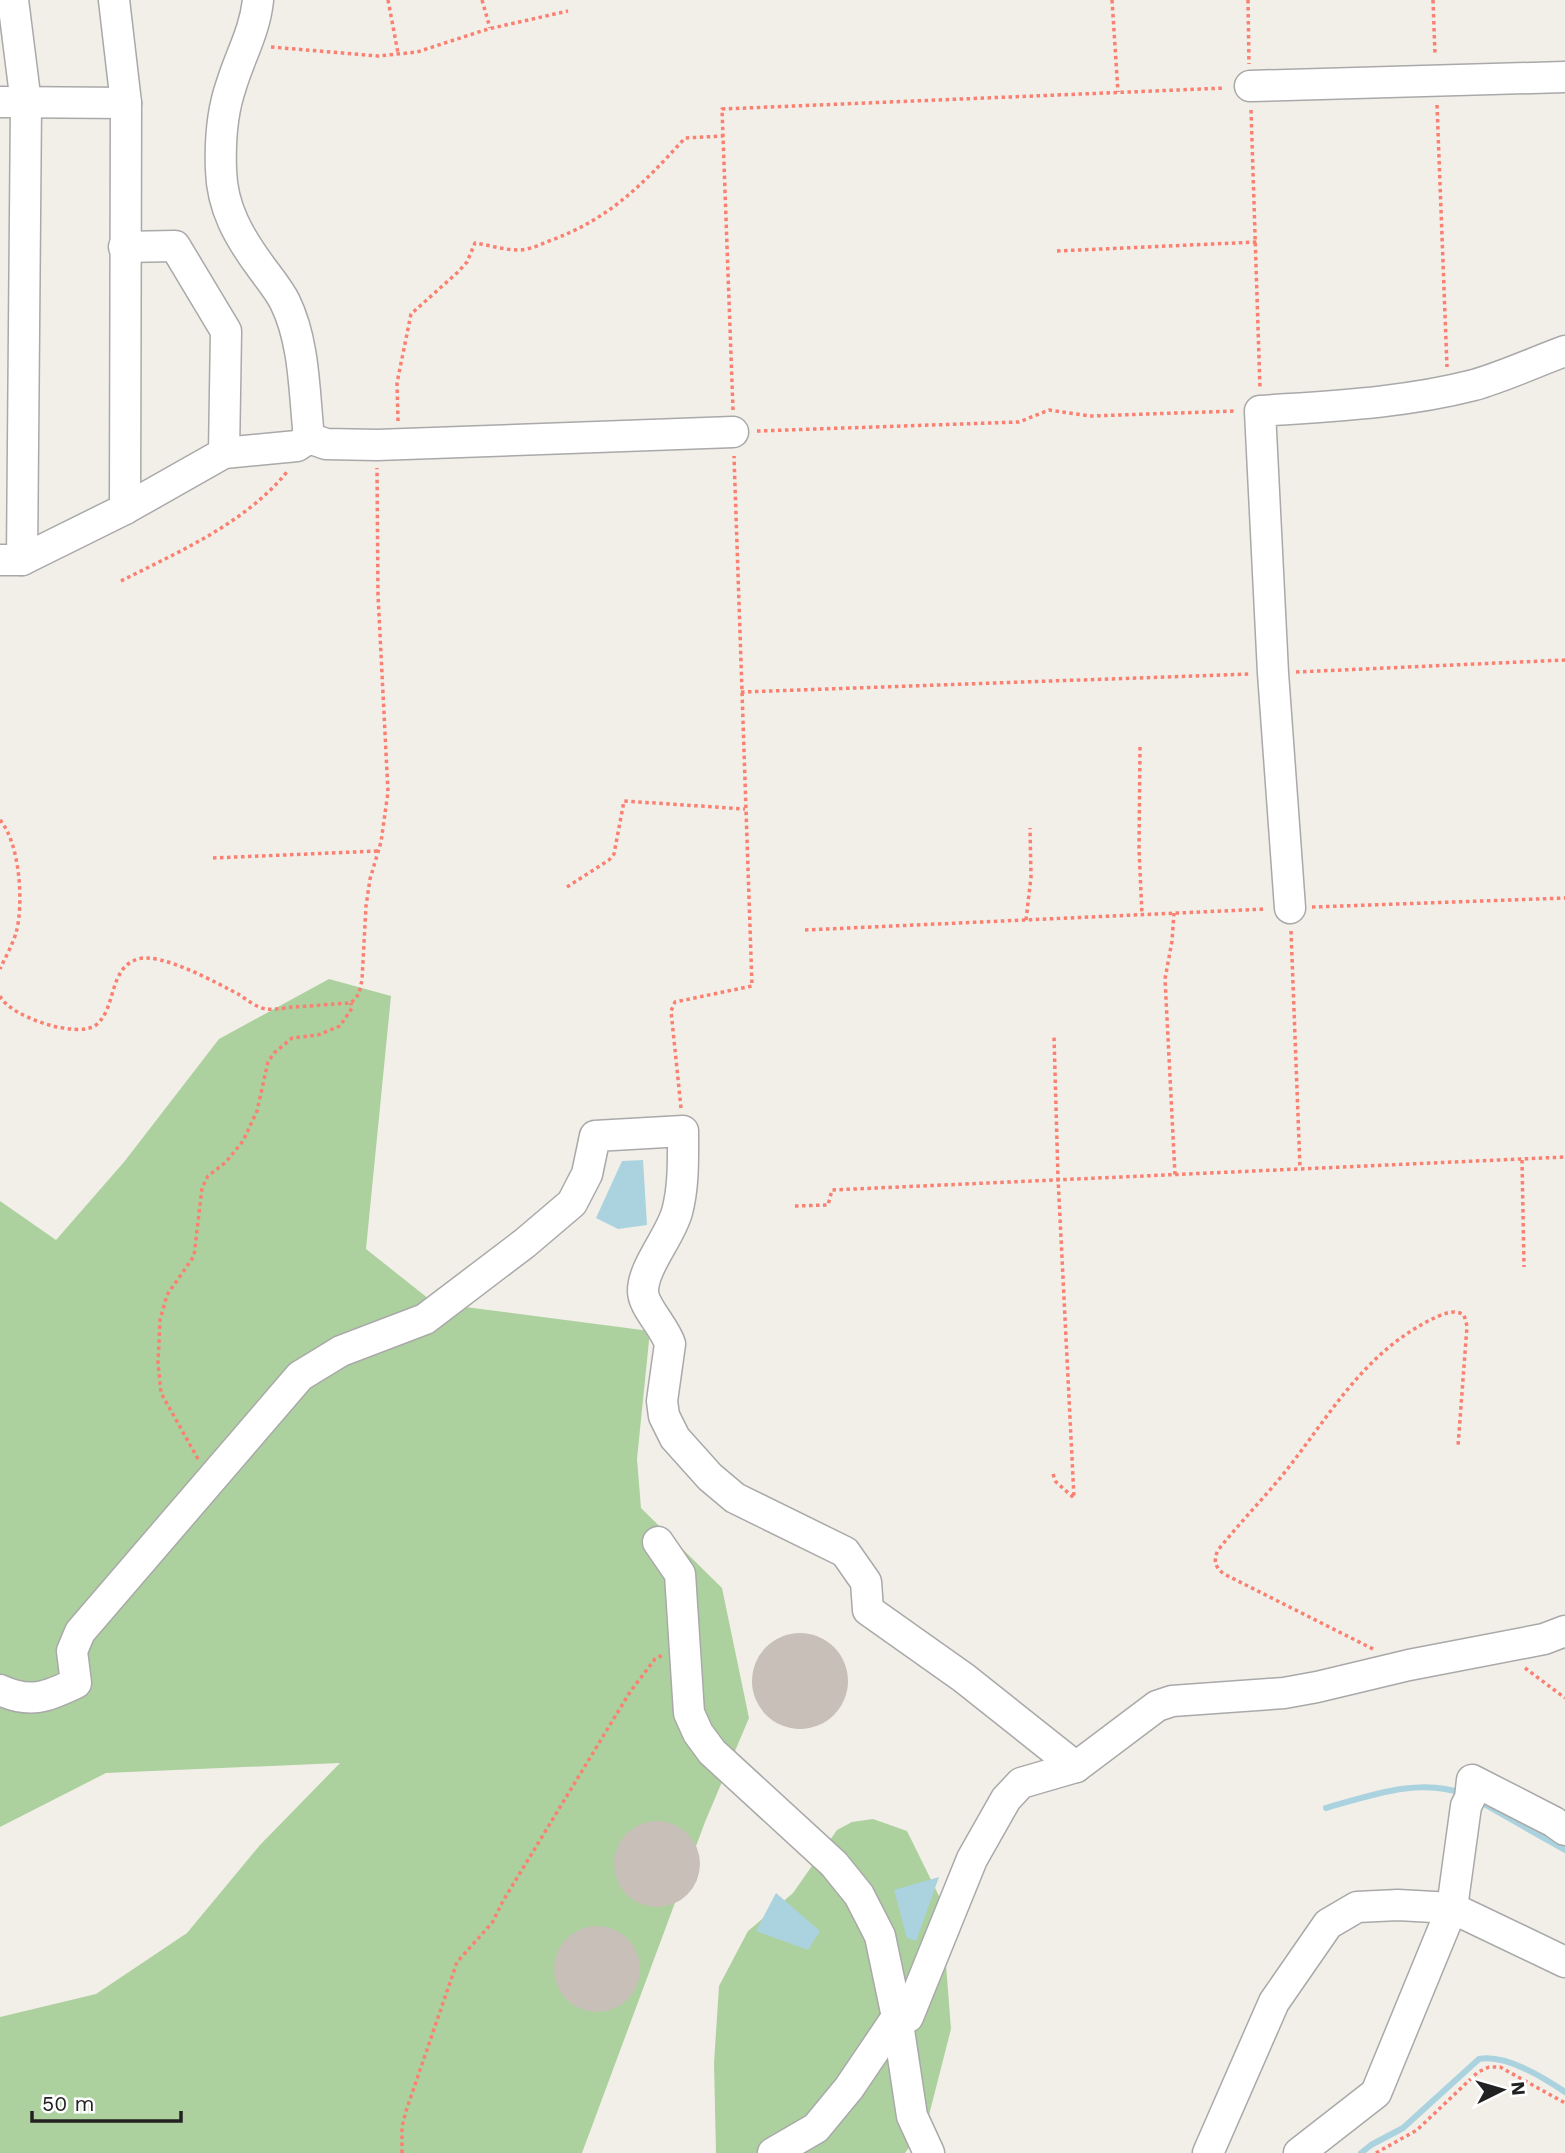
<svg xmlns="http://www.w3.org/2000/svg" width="1565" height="2153" font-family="'Work Sans',sans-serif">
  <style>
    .forest { fill: #add19e }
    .water { fill: #aad3df }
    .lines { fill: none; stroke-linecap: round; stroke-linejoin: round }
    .stream { stroke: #aad3df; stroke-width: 6 }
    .building { fill: #c7bfb8 }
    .minor-casing { stroke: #a9a9a9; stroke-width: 33 }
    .path { stroke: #fa8072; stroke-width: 3.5; stroke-dasharray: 3.5 3.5; stroke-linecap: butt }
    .minor { stroke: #fff; stroke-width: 30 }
  </style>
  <rect width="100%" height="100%" fill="#f2efe9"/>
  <!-- forest -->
  <g class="forest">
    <path d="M329 979 391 996 366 1249 434 1303 650 1331 637 1459 641 1508 722 1588 749 1718 705 1822 582 2153H0V2017L96 1994 187 1933 260 1845 340 1763 106 1773 0 1827V1201L56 1240 124 1162 219 1039Z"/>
    <path d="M873 1819 907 1831 941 1900 951 2029 927 2123 905 2153H716L714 2063 719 1986 748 1931 793 1893 837 1830 852 1822Z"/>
  </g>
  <!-- water -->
  <g class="water">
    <path d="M643 1160 647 1225 618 1229 596 1218 622 1161Z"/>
    <path d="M939 1877 916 1941 907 1938 894 1890Z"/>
    <path d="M776 1893 820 1931 808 1950 756 1931Z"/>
  </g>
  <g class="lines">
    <!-- stream -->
    <g class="stream">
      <path d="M1477 1800 1565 1850"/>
      <path d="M1326 1808C1369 1796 1419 1777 1464 1794"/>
      <path d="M1361 2153 1371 2145 1403 2128 1479 2059C1506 2054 1543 2077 1565 2092"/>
    </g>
  </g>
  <!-- building -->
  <g class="building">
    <circle cx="800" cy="1681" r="48"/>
    <circle cx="657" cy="1864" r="43"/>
    <circle cx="597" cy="1969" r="43"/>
  </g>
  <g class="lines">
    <!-- minor casing -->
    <g class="minor-casing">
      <g id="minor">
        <path d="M13 0 26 103 22 560"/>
        <path d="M114 0 126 103 125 509"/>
        <path d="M258 0C255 31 240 56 231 86 222 112 220 143 221 170 222 208 239 237 261 267 269 278 279 290 285 302 305 343 304 393 309 438L326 444 377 445 733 432"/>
        <path d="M1250 86 1565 77"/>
        <path d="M0 102 126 103"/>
        <path d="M124 247 175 246 226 331 224 453"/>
        <path d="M0 560H22L125 509 224 453 297 446 309 438"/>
        <path d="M1290 908 1273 673 1260 411C1332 406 1404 403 1474 385 1505 376 1535 362 1565 351"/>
        <path d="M658 1542 680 1574 689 1713 698 1733 712 1752 834 1864 859 1895 880 1936 897 2017 912 2116 929 2153"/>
        <path d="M0 1690C30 1704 47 1697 76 1683L72 1651 80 1632 300 1376 341 1351 425 1319 525 1243 572 1203 587 1174 595 1136 683 1131C683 1158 684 1186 677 1212 670 1237 643 1267 643 1291 643 1307 665 1327 670 1344L662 1401 664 1416 675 1438 710 1477 735 1498 845 1552 866 1582 868 1610 964 1678 1076 1767"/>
        <path d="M897 2017H908L972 1859 1006 1799 1021 1783 1076 1767 1157 1706 1172 1701 1284 1693 1317 1687 1409 1665 1544 1639 1565 1631"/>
        <path d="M773 2153 816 2128 849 2088 897 2017"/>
        <path d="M1208 2153 1274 2002 1328 1924 1357 1907 1398 1905 1452 1908 1565 1962"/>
        <path d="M1299 2153 1376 2093 1452 1908 1466 1806 1470 1798 1472 1780 1554 1822 1565 1830"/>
      </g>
    </g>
    <!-- path -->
    <g class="path">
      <path d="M388 0 398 53"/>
      <path d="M482 0 490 28"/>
      <path d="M1112 0 1118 92"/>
      <path d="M1248 0 1249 64"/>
      <path d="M1433 0 1435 55"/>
      <path d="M271 47 378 56 417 52 488 29 568 11"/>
      <path d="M1437 105 1447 367"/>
      <path d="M1251 110 1260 389"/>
      <path d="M1057 251 1257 242"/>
      <path d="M733 410 722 109 1225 88"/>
      <path d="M398 421 397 383 411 314 458 272 467 262 475 243C489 245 504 250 518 250 529 250 539 245 549 241 610 219 643 184 685 138L723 136"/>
      <path d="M757 431 1019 422 1049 410 1090 416 1236 411"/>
      <path d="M121 581C180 551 244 524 287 472"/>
      <path d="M1296 672 1565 660"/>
      <path d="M741 692 1250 674"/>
      <path d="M1140 747 1139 849 1142 915"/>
      <path d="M0 820C20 843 24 904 16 933 12 946 5 958 0 969"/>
      <path d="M213 858 378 851"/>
      <path d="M567 887 609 860 614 854 624 801 745 809"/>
      <path d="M1312 907 1565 898"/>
      <path d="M1174 913 1172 941 1165 979 1175 1175"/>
      <path d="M1026 920 1031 877 1030 828"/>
      <path d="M805 930 1266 909"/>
      <path d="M1291 931 1300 1168"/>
      <path d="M0 996C10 1017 77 1039 96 1025 117 1008 108 968 138 959 161 952 217 983 238 994 246 999 257 1008 266 1009 274 1010 284 1008 293 1007 312 1006 332 1004 351 1003L359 994 362 980 366 906 370 879 381 842 388 792 378 595 377 468"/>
      <path d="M681 1108 671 1011 675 1002 752 986 734 456"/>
      <path d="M1522 1160 1524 1267"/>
      <path d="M795 1206 828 1205 832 1190 1565 1157"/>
      <path d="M198 1459 161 1393 158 1363 160 1320 167 1295 194 1256 202 1188 208 1176 226 1162 243 1141 257 1111 268 1062 274 1053 292 1038 318 1035 340 1026 352 1008 351 1003"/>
      <path d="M1053 1474 1056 1482 1074 1498 1058 1178 1054 1036"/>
      <path d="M1373 1649 1224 1574C1215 1567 1213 1561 1218 1550 1238 1525 1260 1502 1281 1477 1328 1419 1360 1356 1430 1320 1441 1315 1453 1308 1464 1315L1467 1326 1458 1446"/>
      <path d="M1525 1668 1565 1698"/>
      <path d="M402 2153V2127L406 2111 457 1962 492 1923 503 1901 630 1692 655 1659 663 1655"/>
      <path d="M1376 2153 1417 2130 1478 2072 1489 2067H1500L1565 2103"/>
    </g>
    <!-- minor -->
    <use href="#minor" class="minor"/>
  </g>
  <!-- north arrow -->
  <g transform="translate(1502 2090) rotate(85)" stroke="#ffffff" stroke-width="5" paint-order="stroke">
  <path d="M0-5L12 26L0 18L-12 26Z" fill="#222222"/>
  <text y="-10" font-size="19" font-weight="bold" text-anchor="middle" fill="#222222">N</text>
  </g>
  <!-- scale -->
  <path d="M32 2111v10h149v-10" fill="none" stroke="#222222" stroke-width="3.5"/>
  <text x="42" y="2111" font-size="21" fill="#222222" stroke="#ffffff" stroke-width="5" paint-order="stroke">50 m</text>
</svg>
